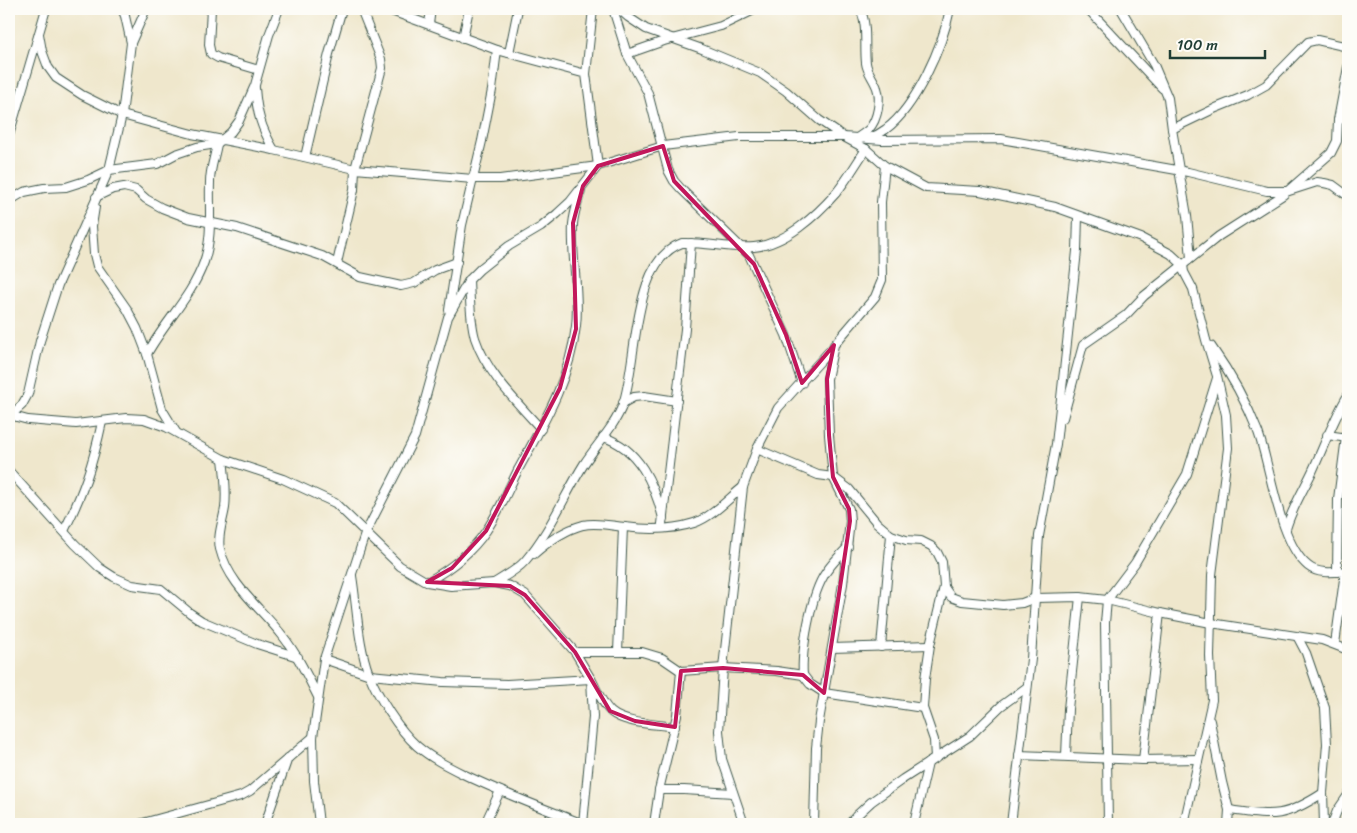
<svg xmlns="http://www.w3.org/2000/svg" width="1357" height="833" font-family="Sriracha,sans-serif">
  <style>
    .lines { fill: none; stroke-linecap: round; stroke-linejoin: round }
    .minor-casing { stroke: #3e564b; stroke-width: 10 }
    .minor { stroke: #fff; stroke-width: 8 }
    .marked { fill: none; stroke: #c2185b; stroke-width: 4; stroke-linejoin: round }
  </style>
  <rect width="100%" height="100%" fill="#fdfcf7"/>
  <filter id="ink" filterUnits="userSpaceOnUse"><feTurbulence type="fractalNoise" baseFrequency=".02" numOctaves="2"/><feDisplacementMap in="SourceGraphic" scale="10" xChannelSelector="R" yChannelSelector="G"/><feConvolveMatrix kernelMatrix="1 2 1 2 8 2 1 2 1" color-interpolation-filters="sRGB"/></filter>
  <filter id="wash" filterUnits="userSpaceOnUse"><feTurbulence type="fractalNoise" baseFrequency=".0096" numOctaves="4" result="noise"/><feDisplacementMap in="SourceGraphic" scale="20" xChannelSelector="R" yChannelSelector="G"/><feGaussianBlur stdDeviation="1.12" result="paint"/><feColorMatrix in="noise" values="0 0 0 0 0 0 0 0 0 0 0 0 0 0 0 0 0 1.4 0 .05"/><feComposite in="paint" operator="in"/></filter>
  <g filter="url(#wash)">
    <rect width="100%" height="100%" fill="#efe7cc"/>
  </g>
  <g filter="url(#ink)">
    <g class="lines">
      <!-- minor casing -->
      <g class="minor-casing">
        <g id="minor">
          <path d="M211 9 209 45 211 54 218 58 259 70"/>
          <path d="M386 9 497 50 586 74"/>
          <path d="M613 9 627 54 648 93 668 170 674 181 682 190 749 255 786 335 802 383"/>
          <path d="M619 9 628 17 646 29 702 49 760 73 786 91 819 120 844 137 882 140 1001 139 1188 172 1267 191H1289L1317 182 1324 183 1333 185 1348 196"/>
          <path d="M1088 9 1162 88"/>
          <path d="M1121 9 1154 65 1168 98 1172 129 1187 216 1191 258"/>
          <path d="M429 24 431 9"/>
          <path d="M39 34 42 51 48 67 56 78 82 95 122 115 192 134 274 150 355 169 473 179H500L598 166 663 146 739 137H844L866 149 885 166 926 188 980 191 1055 207 1141 238 1171 254 1183 265 1184 272 1193 289 1206 340 1217 376 1226 415 1228 448 1212 575 1210 656 1212 700 1184 824"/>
          <path d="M463 38 469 9"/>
          <path d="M131 43 146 9"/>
          <path d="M509 53 518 9"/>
          <path d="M627 54 664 41 721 26 756 9"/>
          <path d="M255 88C257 114 261 127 274 150"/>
          <path d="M1338 120 1348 118"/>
          <path d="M1172 129 1216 108 1248 95 1266 85 1308 42 1317 40 1348 47"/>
          <path d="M9 135 46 9"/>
          <path d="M857 138C861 135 866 132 869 129 878 119 881 99 877 88 874 79 867 72 866 63 864 45 868 25 860 9"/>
          <path d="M869 138C875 136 881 133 886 129 916 107 943 45 950 9"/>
          <path d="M305 157 329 54 342 9"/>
          <path d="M96 197 113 189 124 187 136 190 146 199 162 208 188 218 237 228 322 256 360 277 401 286 414 283 435 270 457 262"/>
          <path d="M9 201 24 192 44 188 66 187 88 180 109 170 157 164 176 154 197 147 217 144 231 132 239 121 255 85 269 35 279 9"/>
          <path d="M95 207 92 226 94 254 97 266 127 309 137 328 147 354 162 409 176 432"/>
          <path d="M337 263 354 190 355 169 382 68 381 59 361 9"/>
          <path d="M469 280C470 299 470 320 475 338 487 374 517 402 541 429"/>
          <path d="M449 310 462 225 482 141 492 90 497 50"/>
          <path d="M1211 346C1230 373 1246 401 1258 432 1271 468 1279 543 1308 566 1319 575 1335 572 1348 571"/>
          <path d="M147 354C164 323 192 296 204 262 213 236 209 209 210 182 210 169 215 156 217 144"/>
          <path d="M623 403 634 397 644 396 677 401"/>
          <path d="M9 415 28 420 76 424 126 418 144 419 166 427 223 459 283 479 335 503 400 566 427 582 451 586 494 583 510 586 525 595 575 652 591 679 593 717 583 824"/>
          <path d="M10 416 22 405 28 394 40 341 58 285 109 170 122 115 131 43 125 16 122 9"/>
          <path d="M1063 418 1083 345 1126 315 1144 296 1219 236 1283 195 1331 153 1337 141 1338 120 1348 67"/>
          <path d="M1327 435 1348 438"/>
          <path d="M603 437C639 448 654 484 663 518"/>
          <path d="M757 449 818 475 833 477 849 489 877 523 891 535 906 540 921 541 931 546 937 552 942 562 944 587 930 645 925 679 923 708 934 740 935 759"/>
          <path d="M223 459C225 475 227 491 225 508 223 521 217 536 220 549 229 585 260 607 282 635 297 654 307 675 318 697"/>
          <path d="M9 471 75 544 100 568 114 577 132 585 161 589 190 613 202 621 257 644 298 657"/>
          <path d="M662 524 685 329 691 243"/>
          <path d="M1286 529C1292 508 1303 491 1312 472 1324 446 1333 420 1348 395"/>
          <path d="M64 531C83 493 93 464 102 422"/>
          <path d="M848 547C839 556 829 566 823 577 811 598 801 650 803 675L810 684 824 693 923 708"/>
          <path d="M534 554C549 541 564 530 583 525 597 522 611 526 625 527 647 530 672 530 694 523 712 517 728 499 743 487"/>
          <path d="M1337 572 1338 499 1346 437"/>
          <path d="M352 576C357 607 358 645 369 674 378 697 399 730 417 746 431 758 447 766 463 774 502 793 543 808 583 824"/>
          <path d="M427 582C450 569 471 553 486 531 499 512 508 490 518 470 543 424 570 380 576 326 580 292 571 258 573 224 574 213 578 201 581 190"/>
          <path d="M494 583C504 577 517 570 525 561 550 532 564 496 584 464 597 444 615 426 623 404 638 361 631 261 682 243 706 242 730 249 754 247 785 244 816 216 836 193 847 180 856 164 866 149"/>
          <path d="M944 587 951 597 962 601 1003 605 1022 603 1035 598 1080 597 1107 600 1160 613 1211 623 1322 640 1348 650"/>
          <path d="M1297 636 1306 653 1325 708 1327 744 1323 793 1324 824"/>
          <path d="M1335 644 1345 572"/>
          <path d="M881 647 891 535"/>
          <path d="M832 648 930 645"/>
          <path d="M575 652H642L662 658 681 671 723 668 777 671 803 675"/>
          <path d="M618 652 623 527"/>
          <path d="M324 659 370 675 443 682 507 684 591 679C597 690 602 704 611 712 625 724 657 724 675 727"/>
          <path d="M1210 721 1222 782 1229 810 1228 824"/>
          <path d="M1019 755 1143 760 1198 759"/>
          <path d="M1066 756 1068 709 1080 597"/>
          <path d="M1143 760 1160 613"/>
          <path d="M659 790H684L733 793"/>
          <path d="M1229 810C1273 816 1283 819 1323 793"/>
          <path d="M139 824 241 796 250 791 313 737"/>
          <path d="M265 824 288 758"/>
          <path d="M319 824 314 781 313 737 324 659 365 534 415 436 448 317 469 280 480 269 509 246 541 227 557 214 570 202 598 166 586 74 593 9"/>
          <path d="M487 824 488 817 500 791"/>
          <path d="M654 824 659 790 677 715 681 671"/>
          <path d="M744 824 722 759 719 731 723 668 743 487 757 449 778 408 833 347"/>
          <path d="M814 824 816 748 819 721 843 584 850 521 849 509 833 477 829 435 827 379 834 345 875 297 882 280 881 202 885 166"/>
          <path d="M849 824 856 816 871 802 903 779 970 736 1001 706 1027 687"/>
          <path d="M914 824 928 763"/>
          <path d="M1011 824 1031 659 1039 536 1056 444 1077 251 1078 216"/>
          <path d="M1108 824 1105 623 1107 600 1135 563 1187 474 1217 378"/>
          <path d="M1332 824 1337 811 1348 795"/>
        </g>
      </g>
      <!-- minor -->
      <use href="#minor" class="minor"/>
    </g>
  </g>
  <!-- marked area -->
  <path class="marked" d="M663 146 674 181 754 264 786 335 802 383 834 345 827 379 829 435 833 477 849 509 850 521 824 693 803 675 723 668 681 671 675 727 635 721 610 711 575 652 525 595 510 586 427 582 452 568 486 531 560 388 576 329 573 223 583 186 598 166Z"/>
  <!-- margin -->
  <rect width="1357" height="833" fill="none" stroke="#fdfcf7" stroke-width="30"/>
  <!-- scale -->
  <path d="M1170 50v8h95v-8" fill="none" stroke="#1f3d34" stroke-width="2.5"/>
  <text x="1177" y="50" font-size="15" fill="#1f3d34" stroke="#fdfcf7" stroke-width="4" paint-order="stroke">100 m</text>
</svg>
